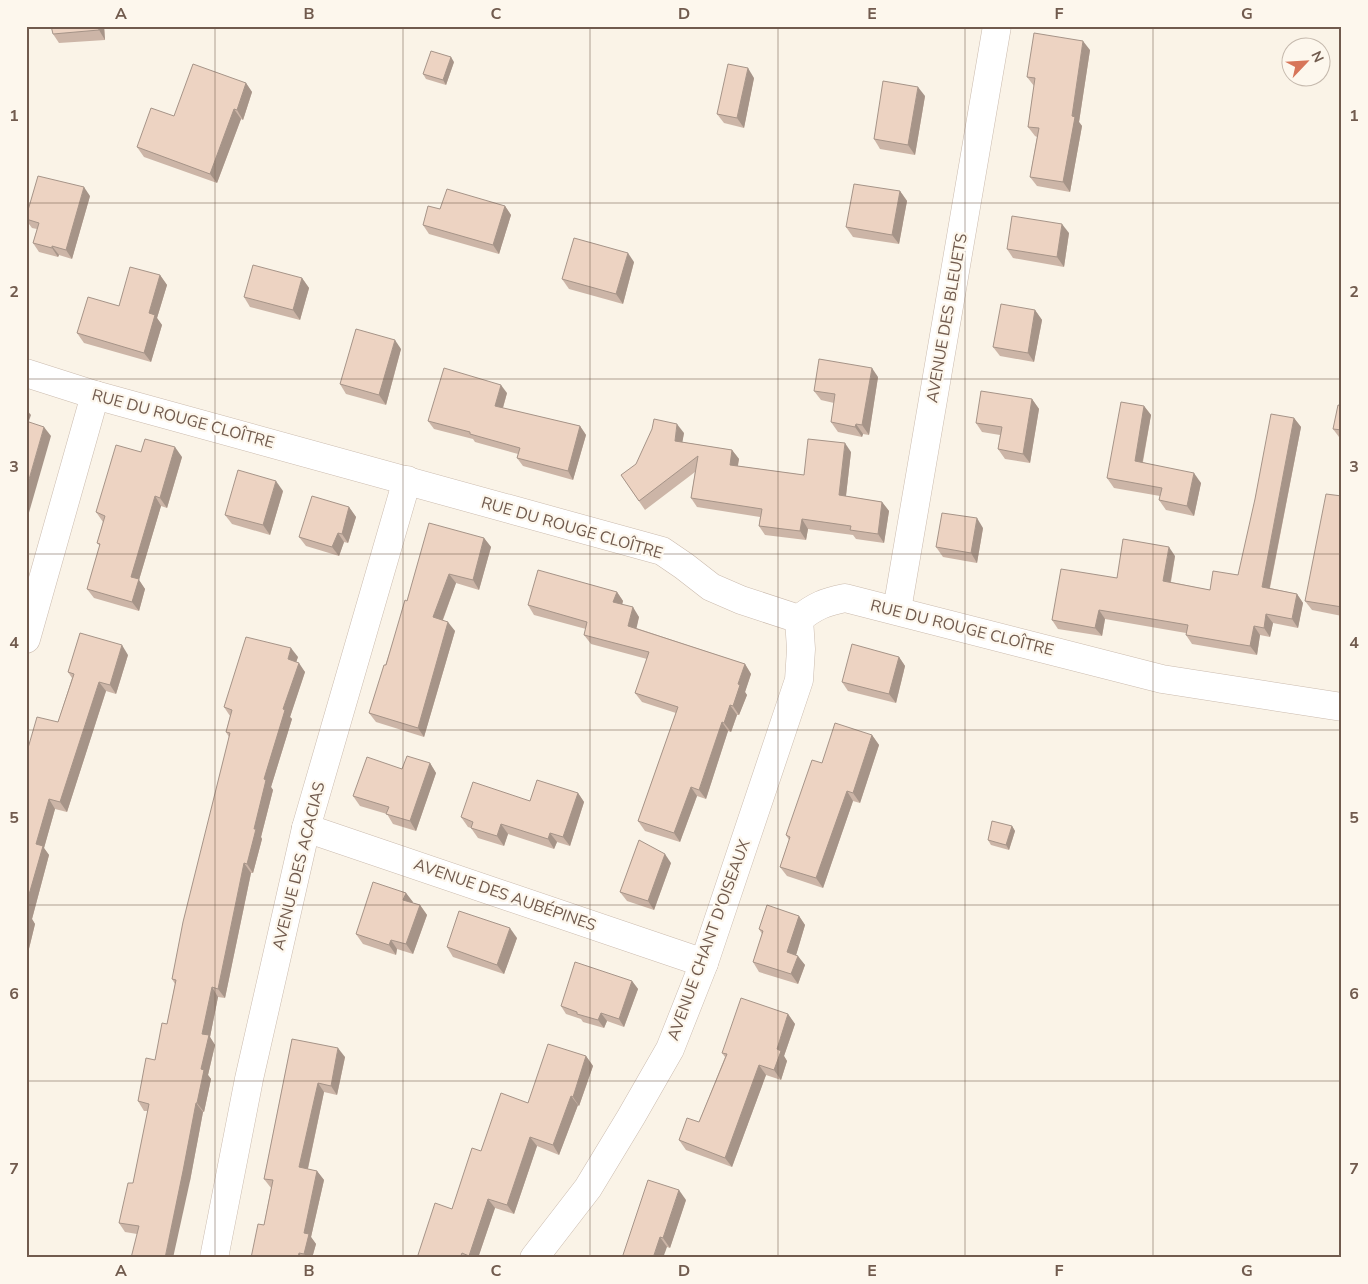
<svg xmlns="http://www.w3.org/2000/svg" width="1368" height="1284" font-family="'Nunito Sans',sans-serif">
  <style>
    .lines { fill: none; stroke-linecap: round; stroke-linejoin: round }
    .minor-casing { stroke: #cbbbae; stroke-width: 29 }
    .minor { stroke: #fff; stroke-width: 28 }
    .wall { fill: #ccb5a7 }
    .shaded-wall { fill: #a69488 }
    .building { fill: #edd3c2; stroke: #a69488 }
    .grid { fill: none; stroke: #715b4e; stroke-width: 1; stroke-opacity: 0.55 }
    .labels { text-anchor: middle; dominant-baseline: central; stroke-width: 4.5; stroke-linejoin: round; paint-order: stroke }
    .street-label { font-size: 16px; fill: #715b4e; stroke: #fdf7ed }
    .neatline { fill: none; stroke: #715b4e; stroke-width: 2 }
    .grid-label { font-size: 16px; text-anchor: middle; font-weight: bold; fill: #715b4e }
  </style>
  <rect width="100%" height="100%" fill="#faf3e7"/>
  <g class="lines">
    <!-- minor casing -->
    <g class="minor-casing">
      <g id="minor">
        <path d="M26 373 95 395 662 551 684 566 711 587 741 600 799 619"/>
        <path d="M897 610 997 26"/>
        <path d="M799 619C815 606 825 602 845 598L1162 679 1342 707"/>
        <path d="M26 639 95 395"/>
        <path d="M306 828 704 963"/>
        <path d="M214 1258 249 1079 306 828 407 480"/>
        <path d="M534 1258 588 1188 631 1117 670 1049 704 963 799 680 801 649 799 619"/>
      </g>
    </g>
    <!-- minor -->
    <use href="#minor" class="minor"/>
  </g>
  <!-- wall -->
  <g class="wall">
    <path d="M104 26 105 40 59 43 53 34Z"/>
    <path d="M1090 50 1079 122 1082 126 1070 192 1037 186 1030 177 1037 137 1035 136 1028 127 1034 86 1027 77Z"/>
    <path d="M454 62 446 85 426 79 423 74Z"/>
    <path d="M754 78 744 128 724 123 717 114Z"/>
    <path d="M246 83 252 92 243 120 241 119 217 183 144 157 137 147Z"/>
    <path d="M925 96 915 155 880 149 874 139Z"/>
    <path d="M900 191 907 201 899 244 853 237 846 227Z"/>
    <path d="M90 196 72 259 59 255 58 257 39 252 33 243 37 229 32 228 26 220V217Z"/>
    <path d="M505 206 511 215 499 254 429 234 423 225 440 209Z"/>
    <path d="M1069 233 1064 267 1013 258 1007 249Z"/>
    <path d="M634 262 623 304 569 289 562 279Z"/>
    <path d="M160 275 167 285 157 318 162 325 151 362 84 343 77 333 119 306Z"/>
    <path d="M302 278 309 288 300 320 250 307 244 297Z"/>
    <path d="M1035 310 1042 320 1034 362 1000 356 993 347Z"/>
    <path d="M401 349 386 405 346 394 340 384Z"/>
    <path d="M878 377 869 435 863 434 862 437 838 432 831 422 834 403 821 400 814 391Z"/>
    <path d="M507 393 503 408 580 426 586 435 573 480 523 466 517 458 518 454 475 442 473 439 434 429 428 421Z"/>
    <path d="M1032 399 1039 409 1030 463 1005 459 998 449 1000 435 982 432 976 423Z"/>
    <path d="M1144 406 1151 415 1143 462 1201 483 1194 516 1166 510 1159 500 1160 496 1114 488 1107 478Z"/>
    <path d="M1342 406V437H1339L1333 429Z"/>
    <path d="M1294 418 1301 427 1270 588 1297 594 1303 603 1298 628 1273 623 1270 637 1260 635 1257 655 1192 644 1186 635V633L1105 619 1102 636 1058 629 1052 620 1117 578 1175 556 1171 582 1210 590 1238 575Z"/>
    <path d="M684 433 682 442 732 450 739 459 738 466 804 475 851 452 846 496 882 502 889 511 884 543 856 539 853 535 808 529 806 540 765 535 759 526 760 517 697 507 691 498 695 472 645 510 621 475Z"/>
    <path d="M141 452 182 457 167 508 161 506 139 580 145 589 139 611 94 598 87 589 100 546 97 543 103 522 96 512Z"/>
    <path d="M283 491 270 535 232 524 225 515Z"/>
    <path d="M1342 496V616L1312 610 1305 601Z"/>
    <path d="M349 507 356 517 348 543 344 542 339 556 306 546 299 537Z"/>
    <path d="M983 528 977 563 943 557 936 547Z"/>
    <path d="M484 538 491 547 479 590 456 583 443 620 455 631 424 737 376 722 369 713 407 601Z"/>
    <path d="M617 592 623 601 622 605 639 617 636 628 745 664 751 674 745 692 747 695 739 715H737L731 732 728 731 706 799 697 796 680 842 645 831 638 821 676 713 642 702 635 693 647 659 591 644 584 635 586 629 534 615 528 605Z"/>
    <path d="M128 655 116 694 106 691 67 812 55 809 44 848 49 855 32 919 35 924 26 961V755L58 722 72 678 68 672Z"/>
    <path d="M298 657 296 662 305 672 290 717 292 719 271 787 273 790 261 837 262 839 253 873H251L225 998 218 997 210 1037 215 1045 208 1075 211 1079 204 1112H203L190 1181 137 1234 125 1232 119 1223 133 1183 148 1111H144L138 1101 155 1060 167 1024 175 984 172 979 229 737 226 732 230 716 224 707Z"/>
    <path d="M899 657 905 666 896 703 848 691 842 682Z"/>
    <path d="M872 735 879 745 860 803 853 801 823 888 787 876 780 867 789 840 786 835 822 763Z"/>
    <path d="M430 763 436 773 416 831 393 824 387 814 360 806 353 796 402 769Z"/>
    <path d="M578 793 584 802 570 846 557 842 554 849 508 834 504 846 478 838 471 828 468 827 461 817 530 801Z"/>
    <path d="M1012 826 1015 831 1009 850 991 845 988 840Z"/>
    <path d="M671 863 654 910 627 901 620 892Z"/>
    <path d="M406 893 413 903 420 905 427 915 413 954 397 949 396 955 363 944 356 934Z"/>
    <path d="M799 916 805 925 796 955 805 965 798 984 759 972 753 962 762 934 759 929Z"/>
    <path d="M517 938 504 974 453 957 447 947Z"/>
    <path d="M632 981 638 989 624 1027 607 1021 604 1028 583 1022 581 1019 566 1014 561 1006Z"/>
    <path d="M788 1014 795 1024 784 1056 787 1061 781 1080 766 1075 732 1167 686 1150 679 1140 699 1122 725 1057 722 1053Z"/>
    <path d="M292 1039 345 1057 337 1095 324 1092 308 1169 317 1171 324 1180 311 1237 316 1244 312 1258H251L264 1225 271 1188 264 1179Z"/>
    <path d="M586 1056 593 1066 579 1106 578 1105 559 1155 537 1146 514 1214 495 1208 478 1258H417L452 1209 481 1151 528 1103Z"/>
    <path d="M686 1200 670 1248 667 1247 622 1258Z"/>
  </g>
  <!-- shaded-wall -->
  <g class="shaded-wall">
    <path d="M98 26H104L105 40 99 30Z"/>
    <path d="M1083 41 1090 50 1079 122 1082 126 1070 192 1063 182 1072 116Z"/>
    <path d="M451 57 454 62 446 85 443 80Z"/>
    <path d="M748 68 754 78 744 128 737 118Z"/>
    <path d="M246 83 252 92 243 120 237 110Z"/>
    <path d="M918 87 925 96 915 155 908 145Z"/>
    <path d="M234 109 241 119 217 183 210 174Z"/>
    <path d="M84 187 90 196 72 259 66 250Z"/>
    <path d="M900 191 907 201 899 244 892 235Z"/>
    <path d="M505 206 511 215 499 254 493 245Z"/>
    <path d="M1062 224 1069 233 1064 267 1057 257Z"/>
    <path d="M52 246 59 255 58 257 52 248Z"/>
    <path d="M628 253 634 262 623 304 616 294Z"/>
    <path d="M160 275 167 285 157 318 162 325 151 362 144 353 149 313Z"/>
    <path d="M302 278 309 288 300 320 293 310Z"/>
    <path d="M1035 310 1042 320 1034 362 1028 353Z"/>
    <path d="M395 340 401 349 386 405 379 395Z"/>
    <path d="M872 368 878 377 869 435 862 425Z"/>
    <path d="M501 385 507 393 501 414 495 406Z"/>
    <path d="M1032 399 1039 409 1030 463 1023 454Z"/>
    <path d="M1144 406 1151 415 1141 470 1135 461Z"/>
    <path d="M26 409 31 415 26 429Z"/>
    <path d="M1294 418 1301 427 1268 596 1262 587Z"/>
    <path d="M677 424 684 433 681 450 675 441Z"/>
    <path d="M856 424 863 434 862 437 855 427Z"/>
    <path d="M580 426 586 435 573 480 568 471Z"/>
    <path d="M44 427 51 436 26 523V490Z"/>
    <path d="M845 443 851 452 845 504 839 495Z"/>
    <path d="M175 447 182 457 167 508 160 498Z"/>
    <path d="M732 450 739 459 736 474 730 465Z"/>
    <path d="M1194 473 1201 483 1194 516 1187 506Z"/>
    <path d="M276 481 283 491 270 535 263 525Z"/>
    <path d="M155 496 161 506 139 580 145 589 139 611 132 602 131 577Z"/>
    <path d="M882 502 889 511 884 543 878 534Z"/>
    <path d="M349 507 356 517 348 543 342 534Z"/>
    <path d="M977 518 983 528 977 563 971 553Z"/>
    <path d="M802 519 808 529 806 540 800 531Z"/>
    <path d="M338 533 344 542 339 556 332 547Z"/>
    <path d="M484 538 491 547 479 590 473 580Z"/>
    <path d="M1169 547 1175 556 1169 590 1163 581Z"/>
    <path d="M449 574 456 583 440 627 433 617Z"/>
    <path d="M617 592 623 601 620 611 613 602Z"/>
    <path d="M1297 594 1303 603 1298 628 1292 619Z"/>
    <path d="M633 607 639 617 635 635 628 626Z"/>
    <path d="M1099 610 1105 619 1102 636 1095 628Z"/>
    <path d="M1266 614 1273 623 1270 637 1264 628Z"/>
    <path d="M448 622 455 631 424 737 418 728Z"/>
    <path d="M1254 626 1260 635 1257 655 1250 646Z"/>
    <path d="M122 645 128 655 116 694 110 685Z"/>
    <path d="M291 648 298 657 294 668 288 659Z"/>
    <path d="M899 657 905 666 896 703 889 694Z"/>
    <path d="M299 663 305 672 290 717 292 719 271 787 273 790 261 837 262 839 253 873 247 864 264 779 283 709Z"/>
    <path d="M745 664 751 674 745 692 747 695 739 715 733 706 738 684Z"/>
    <path d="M99 682 106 691 67 812 60 802Z"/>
    <path d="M730 705 737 715 731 732 724 723Z"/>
    <path d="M722 722 728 731 706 799 699 790Z"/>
    <path d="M872 735 879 745 860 803 853 793Z"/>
    <path d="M430 763 436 773 416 831 410 821Z"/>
    <path d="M691 787 697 796 680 842 674 833Z"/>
    <path d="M847 791 853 801 823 888 816 878Z"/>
    <path d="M578 793 584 802 570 846 563 837Z"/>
    <path d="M49 799 55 809 44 848 49 855 32 919 35 924 26 961V905L36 844Z"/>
    <path d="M501 824 508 834 504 846 497 836Z"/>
    <path d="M1012 826 1015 831 1009 850 1006 845Z"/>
    <path d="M550 833 557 842 554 849 548 839Z"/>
    <path d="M665 854 671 863 654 910 648 901Z"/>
    <path d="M244 863 251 873 225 998 218 989Z"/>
    <path d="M406 893 413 902 410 910 403 900Z"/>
    <path d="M420 905 427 915 413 954 406 944Z"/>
    <path d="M799 916 805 925 794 962 787 952Z"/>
    <path d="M510 928 517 938 504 974 497 965Z"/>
    <path d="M391 940 397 949 396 955 389 945Z"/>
    <path d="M798 956 805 965 798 984 791 974Z"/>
    <path d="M632 981 638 989 624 1027 619 1019Z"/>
    <path d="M26 982 28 985 26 992Z"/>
    <path d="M212 987 218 997 210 1037 215 1045 208 1075 211 1079 204 1112 197 1103 201 1069 202 1034Z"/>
    <path d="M601 1013 607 1021 604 1028 598 1020Z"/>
    <path d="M788 1014 795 1024 784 1056 787 1061 781 1080 774 1070 777 1049Z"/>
    <path d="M338 1048 345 1057 337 1095 331 1086Z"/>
    <path d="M586 1056 593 1066 579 1106 573 1097Z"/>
    <path d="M759 1065 766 1075 732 1167 725 1158Z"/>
    <path d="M318 1083 324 1092 306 1177 299 1167Z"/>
    <path d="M571 1096 578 1105 559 1155 553 1145Z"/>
    <path d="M196 1103 203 1112 190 1181 173 1258H165Z"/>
    <path d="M530 1137 537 1146 514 1214 507 1205Z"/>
    <path d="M317 1171 324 1180 311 1237 316 1244 312 1258H307L304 1254V1233Z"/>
    <path d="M679 1190 686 1200 670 1248 663 1238Z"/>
    <path d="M488 1199 495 1208 478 1258H471L469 1256Z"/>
    <path d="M660 1237 667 1247 663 1258H653Z"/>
    <path d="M299 1253 302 1258H298Z"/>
  </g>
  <!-- building -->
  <g class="building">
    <path d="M51 26H98L99 30 53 34Z"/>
    <path d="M1034 33 1083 41 1072 116 1075 117 1063 182 1030 177 1039 128 1028 127 1035 78 1027 77Z"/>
    <path d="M431 51 451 57 443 80 423 74Z"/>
    <path d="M193 64 246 83 237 110 234 109 210 174 137 147 151 108 174 116Z"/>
    <path d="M728 64 748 68 737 118 717 114Z"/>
    <path d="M883 81 918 87 908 145 874 139Z"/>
    <path d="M38 176 84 187 66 250 52 246V248L33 243 39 223 26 219V217Z"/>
    <path d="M854 184 900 191 892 235 846 227Z"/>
    <path d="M447 189 505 206 493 245 423 225 428 206 440 209Z"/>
    <path d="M1012 216 1062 224 1057 257 1007 249Z"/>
    <path d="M574 238 628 253 616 294 562 279Z"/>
    <path d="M253 265 302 278 293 310 244 297Z"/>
    <path d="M130 267 160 275 149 313 155 315 144 353 77 333 88 297 119 306Z"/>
    <path d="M1001 304 1035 310 1028 353 993 347Z"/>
    <path d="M356 329 395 340 379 395 340 384Z"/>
    <path d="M819 359 872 368 862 425 856 424 855 427 831 422 835 394 814 391Z"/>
    <path d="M444 368 501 385 495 406 580 426 568 471 517 458 520 448 470 434V432L428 421Z"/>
    <path d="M981 391 1032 399 1023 454 998 449 1002 427 976 423Z"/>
    <path d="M1121 402 1144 406 1135 461 1194 473 1187 506 1159 500 1162 488 1107 478Z"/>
    <path d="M1338 405 1342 406V430L1333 429Z"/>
    <path d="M1271 414 1294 418 1262 587 1297 594 1292 619 1266 614 1264 628 1254 626 1250 646 1186 635 1188 625 1099 610 1095 628 1052 620 1061 569 1117 578 1123 539 1169 547 1163 581 1210 590 1213 571 1238 575 1255 499Z"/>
    <path d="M654 419 677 424 675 441 732 450 730 465 804 475 808 439 845 443 839 495 882 502 878 534 850 530 851 526 802 519 800 531 759 526 762 509 691 498 698 456 639 501 621 475 636 464 652 429Z"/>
    <path d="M26 421 44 427 26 490Z"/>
    <path d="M145 439 175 447 160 498 155 496 131 577 139 579 132 602 87 589 100 544 97 543 105 516 96 512 116 445 141 452Z"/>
    <path d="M238 470 276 481 263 525 225 515Z"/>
    <path d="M1326 494 1342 496V607L1305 601Z"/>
    <path d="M312 496 349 507 342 534 338 533 332 547 299 537Z"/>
    <path d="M942 513 977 518 971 553 936 547Z"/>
    <path d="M429 523 484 538 473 580 449 574 433 617 448 622 418 728 369 713 384 665H386L405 600 407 601Z"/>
    <path d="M538 570 617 592 613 602 633 607 628 626 745 664 738 684 740 685 733 706 730 705 724 723 722 722 699 790 691 787 674 833 638 821 678 707 635 693 649 652 584 635 587 622 528 605Z"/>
    <path d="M80 633 122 645 110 685 99 682 60 802 49 799 36 844 43 846 26 905V755L37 717 58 722 74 674 68 672Z"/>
    <path d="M246 637 291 648 288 659 299 663 283 709 285 710 264 779 266 780 254 829H256L247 864 244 863 218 989 212 987 202 1034 209 1035 201 1069 204 1070 197 1103H196L183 1171 165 1258H131L139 1226 119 1223 128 1183H133L149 1104 138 1101 146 1058 155 1060 162 1023 167 1024 176 980 172 979 183 922 230 733 226 732 232 710 224 707Z"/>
    <path d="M852 644 899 657 889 694 842 682Z"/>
    <path d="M835 723 872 735 853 793 847 791 816 878 780 867 790 837 786 835 812 760 822 763Z"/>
    <path d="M407 756 430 763 410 821 386 814 389 807 353 796 367 757 402 769Z"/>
    <path d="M537 780 578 793 563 837 550 833 548 839 501 824 497 836 471 828 473 822 461 817 473 782 530 801Z"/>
    <path d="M992 821 1012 826 1006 845 988 840Z"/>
    <path d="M639 840 665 854 648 901 620 892Z"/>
    <path d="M373 882 406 893 403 900 420 905 406 944 391 940 389 945 356 934Z"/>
    <path d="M767 905 799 916 787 952 798 956 791 974 753 962 763 931 759 929Z"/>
    <path d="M459 911 510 928 497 965 447 947Z"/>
    <path d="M26 914 28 915 26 924Z"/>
    <path d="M575 962 632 981 619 1019 601 1013 598 1020 577 1014V1012L561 1006Z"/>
    <path d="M741 998 788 1014 777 1049 781 1051 774 1070 759 1065 725 1158 679 1140 687 1118 699 1122 727 1054 722 1053Z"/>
    <path d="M292 1039 338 1048 331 1086 318 1083 299 1167 317 1171 304 1233 309 1234 304 1254 299 1253 298 1258H251L258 1224 264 1225 273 1180 264 1179Z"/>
    <path d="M548 1044 586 1056 573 1097 571 1096 553 1145 530 1137 507 1205 488 1199 469 1256 462 1253 460 1258H417L435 1203 452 1209 472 1148 481 1151 501 1093 528 1103Z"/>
    <path d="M648 1180 679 1190 663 1238 660 1237 653 1258H622Z"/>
    <path d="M599 1256 605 1258H598Z"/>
  </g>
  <!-- grid -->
  <path class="grid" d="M215 26V1258M403 26V1258M590 26V1258M778 26V1258M965 26V1258M1153 26V1258M26 203H1342M26 379H1342M26 554H1342M26 730H1342M26 905H1342M26 1081H1342"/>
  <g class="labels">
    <!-- street labels -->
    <g class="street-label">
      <text transform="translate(947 318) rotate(-80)">AVENUE DES BLEUETS</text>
      <text transform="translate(183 419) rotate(15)">RUE DU ROUGE CLOÎTRE</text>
      <text transform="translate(572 528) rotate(16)">RUE DU ROUGE CLOÎTRE</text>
      <text transform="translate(962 628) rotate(14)">RUE DU ROUGE CLOÎTRE</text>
      <text transform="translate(299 866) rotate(-76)">AVENUE DES ACACIAS</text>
      <text transform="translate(505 895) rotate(19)">AVENUE DES AUBÉPINES</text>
      <text transform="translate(709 940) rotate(-70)">AVENUE CHANT D'OISEAUX</text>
    </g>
  </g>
  <!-- border -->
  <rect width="1368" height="1284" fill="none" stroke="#fdf7ed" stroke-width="55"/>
  <!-- north arrow -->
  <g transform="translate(1306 62) rotate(65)"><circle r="24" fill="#fdf7ed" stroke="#c5b9ad"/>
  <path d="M0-4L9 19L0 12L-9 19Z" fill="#d77559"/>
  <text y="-8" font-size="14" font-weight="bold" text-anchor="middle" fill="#715b4e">N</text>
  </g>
  <rect x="28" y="28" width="1312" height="1228" class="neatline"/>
  <g class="grid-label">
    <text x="121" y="19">A</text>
    <text x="309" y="19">B</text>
    <text x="496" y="19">C</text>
    <text x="684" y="19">D</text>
    <text x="872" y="19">E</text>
    <text x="1059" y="19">F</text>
    <text x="1247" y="19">G</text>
    <text x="14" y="121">1</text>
    <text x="1354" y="121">1</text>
    <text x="14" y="297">2</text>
    <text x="1354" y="297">2</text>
    <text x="14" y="472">3</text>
    <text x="1354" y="472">3</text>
    <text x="14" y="648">4</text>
    <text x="1354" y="648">4</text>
    <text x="14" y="823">5</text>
    <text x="1354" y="823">5</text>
    <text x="14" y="999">6</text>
    <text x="1354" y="999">6</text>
    <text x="14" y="1174">7</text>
    <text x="1354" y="1174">7</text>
    <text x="121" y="1276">A</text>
    <text x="309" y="1276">B</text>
    <text x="496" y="1276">C</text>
    <text x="684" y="1276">D</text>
    <text x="872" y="1276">E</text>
    <text x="1059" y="1276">F</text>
    <text x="1247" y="1276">G</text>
  </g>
</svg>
